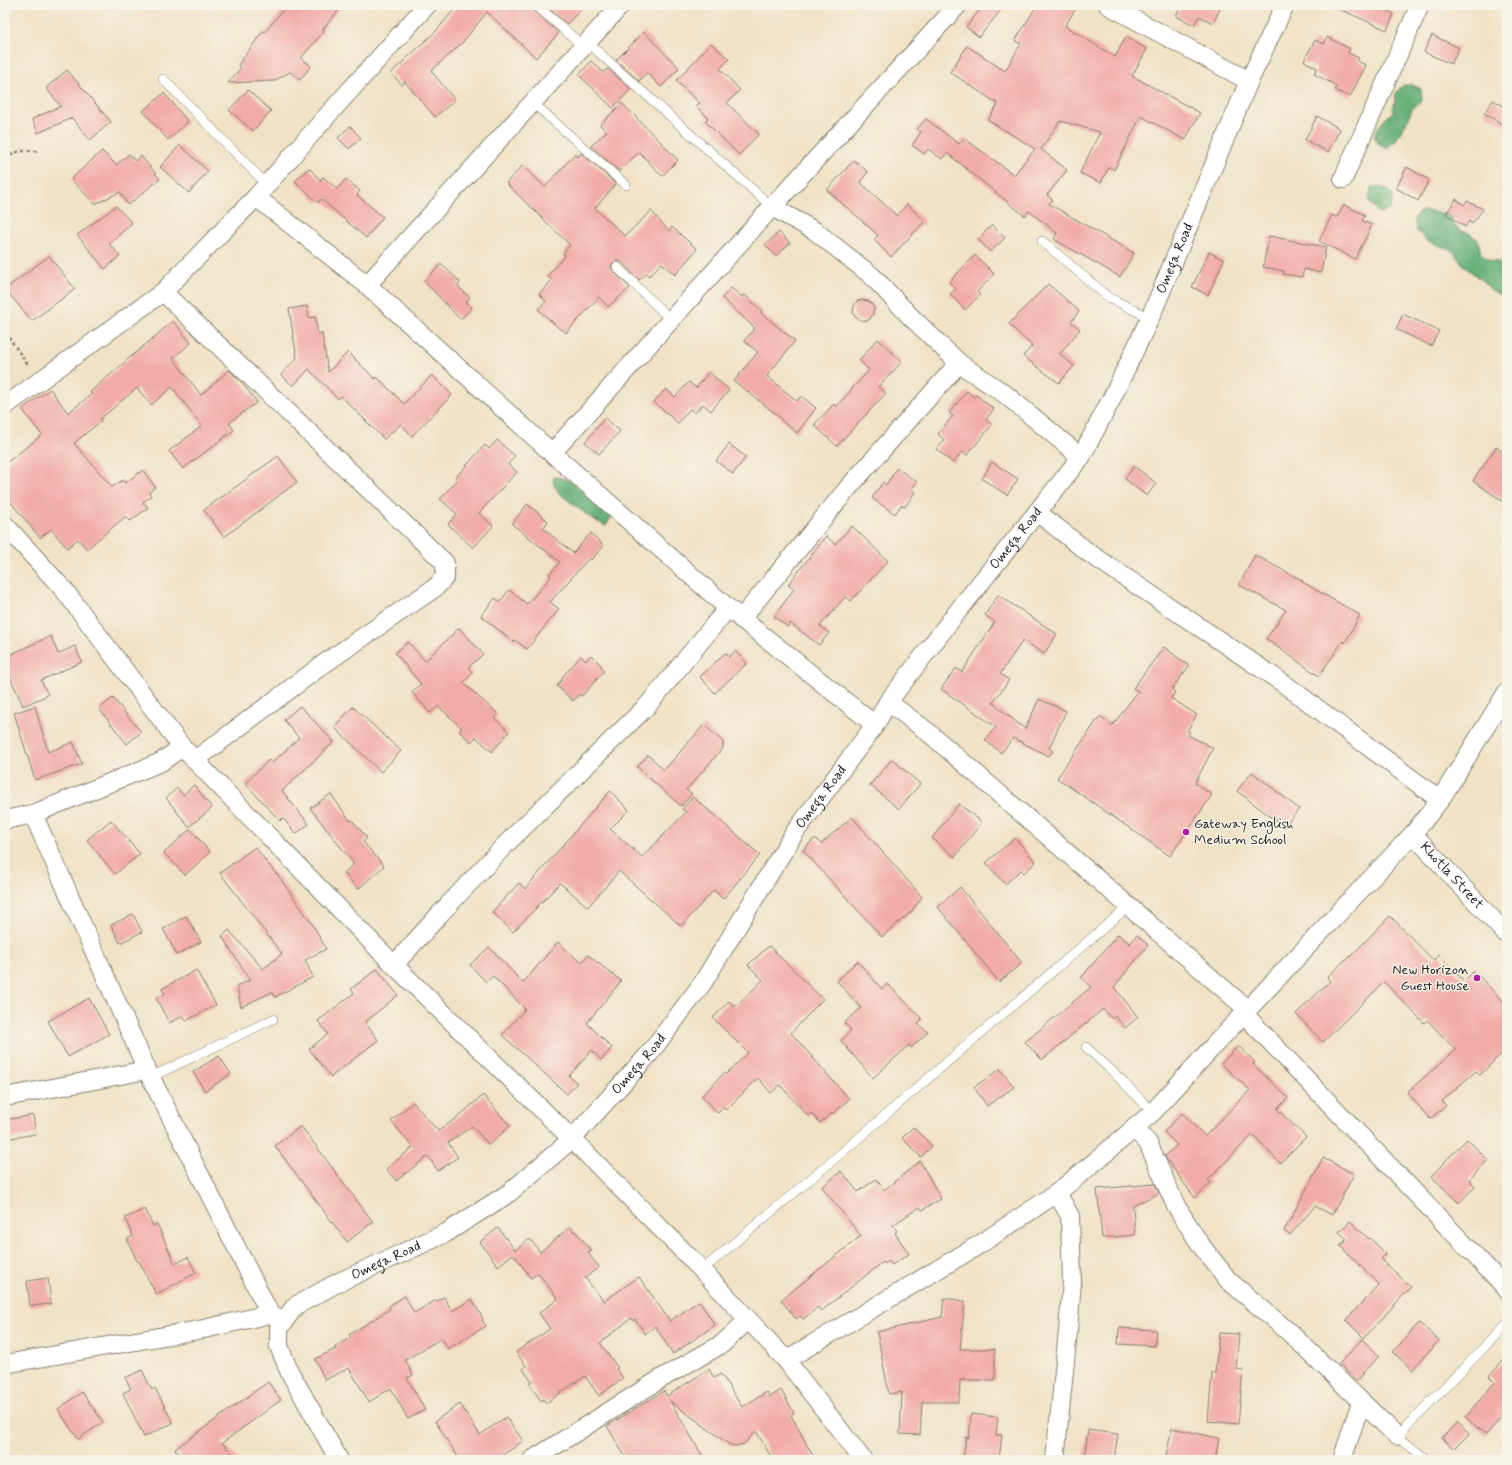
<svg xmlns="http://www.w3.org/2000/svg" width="1512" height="1465" font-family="Mynerve,sans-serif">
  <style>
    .forest { fill: #67b078; stroke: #42664a }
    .building { fill: #f2aca7 }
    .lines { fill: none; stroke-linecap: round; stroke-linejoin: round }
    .service-casing { stroke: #867f70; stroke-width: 10 }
    .minor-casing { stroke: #867f70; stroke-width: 20 }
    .path { stroke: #867f70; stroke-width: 2.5; stroke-dasharray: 3 3; stroke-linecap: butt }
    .service { stroke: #fff; stroke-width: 9 }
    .minor { stroke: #fff; stroke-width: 18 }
    .poi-dot { fill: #b5179e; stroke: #f7f3e8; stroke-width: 1.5 }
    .labels { text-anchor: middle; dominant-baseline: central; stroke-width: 3; stroke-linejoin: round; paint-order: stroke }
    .street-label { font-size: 14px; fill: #1c1c1c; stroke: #f7f3e8 }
    .poi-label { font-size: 14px; fill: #1c1c1c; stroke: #f7f3e8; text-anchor: start }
  </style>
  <rect width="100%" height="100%" fill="#f7f3e8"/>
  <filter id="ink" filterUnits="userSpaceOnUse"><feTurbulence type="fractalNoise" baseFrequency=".025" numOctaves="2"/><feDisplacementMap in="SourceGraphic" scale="8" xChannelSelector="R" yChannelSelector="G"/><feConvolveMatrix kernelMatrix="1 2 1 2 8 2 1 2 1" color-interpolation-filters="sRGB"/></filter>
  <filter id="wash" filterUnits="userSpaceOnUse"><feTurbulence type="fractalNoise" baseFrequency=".012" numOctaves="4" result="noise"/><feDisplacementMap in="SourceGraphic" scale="16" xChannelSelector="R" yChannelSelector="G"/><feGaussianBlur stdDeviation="0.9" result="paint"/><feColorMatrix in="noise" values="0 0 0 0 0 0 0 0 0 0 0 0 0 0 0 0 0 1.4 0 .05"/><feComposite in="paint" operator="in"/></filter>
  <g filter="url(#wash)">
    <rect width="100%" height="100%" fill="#f0e2c5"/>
    <!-- forest -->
    <g class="forest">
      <path d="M1403 85H1412L1421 89 1422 100 1412 109 1409 118 1395 141 1387 148 1378 143 1374 136C1378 126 1384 119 1393 112L1396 93Z"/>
      <path d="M1376 186 1387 189 1393 196 1391 209 1379 213 1369 202 1371 189Z"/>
      <path d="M1425 211 1446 214 1453 219 1451 223 1462 231 1469 233 1478 240 1481 254 1491 261 1507 264V299L1492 291 1479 278 1465 267 1453 251 1427 241 1417 231 1414 219 1419 212Z"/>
      <path d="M554 477C573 476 598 504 611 517L606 526 591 518 559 493 553 483Z"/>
    </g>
    <g id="blocks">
      <!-- building -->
      <g class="building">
        <path d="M287 5H343L323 29 324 31 301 58 311 66 300 80 290 72 274 81 228 83 241 68 238 65 263 31 265 32Z"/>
        <path d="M458 5H530L532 10 559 33 536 58 487 12 463 42 431 71 455 100 435 117 405 82 402 85 391 73 437 30Z"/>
        <path d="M545 5H585L567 24Z"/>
        <path d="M984 5H1005L979 37 966 27Z"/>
        <path d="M1037 5H1078L1065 26 1115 57 1126 37 1147 49 1132 76 1200 113 1185 140 1141 116 1114 170 1109 167 1101 183 1080 173 1100 132 1060 121 1041 149 1067 170 1047 195 1053 200 1049 204 1134 253 1120 277 1054 239 1057 233 1029 211 1025 216 947 153 942 159 928 149 924 154 912 145 921 132 917 129 926 119 959 144 964 138 1014 175 1035 149 988 120 998 104 950 72 967 46 1005 71 1021 44 1015 41Z"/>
        <path d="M1175 5H1222L1213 23 1199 16 1194 25 1176 16 1180 8Z"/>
        <path d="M1330 5H1375L1394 14 1387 30Z"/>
        <path d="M644 32 679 68 661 87 647 73 639 81 616 60Z"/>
        <path d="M1432 35 1459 48 1451 64 1424 52Z"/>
        <path d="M1327 37 1350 49 1348 53 1359 58 1357 61 1366 65 1350 97 1335 90 1337 86 1314 74 1317 68 1304 61 1315 40 1324 44Z"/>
        <path d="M711 43 729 59 720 69 740 90 727 103 759 134 739 155 705 121 708 118 696 106 700 103 676 81Z"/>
        <path d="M591 61 603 72 608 69 631 89 613 108 579 75Z"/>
        <path d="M67 70 111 122 90 140 72 118 38 133 32 119 61 106 46 88Z"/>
        <path d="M248 90 271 111 253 131 229 110Z"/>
        <path d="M164 93 188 122 168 140 143 111Z"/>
        <path d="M1493 100 1507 108V127L1484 113Z"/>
        <path d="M622 103 678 160 662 176 639 152 619 171 591 146 607 131 600 125Z"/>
        <path d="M1317 116 1340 129 1328 152 1305 140Z"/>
        <path d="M350 126 361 138 349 149 338 138Z"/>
        <path d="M180 145 208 171 189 193 160 167Z"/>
        <path d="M102 151 116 165 129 154 135 161 141 156 160 179 128 205 120 192 95 204 71 179Z"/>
        <path d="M581 153 616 184 595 208 625 236 651 211 669 231 672 227 697 249 675 275 662 263 649 276 647 273 639 280 621 262 616 261 613 263 611 266 613 271 630 288 608 307 599 297 566 333 562 329 561 330 538 309 546 301 539 294 552 280 547 276 565 256 563 253 570 245 506 183 523 165 545 187 575 154 578 157Z"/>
        <path d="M854 160 868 172 860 182 897 216 907 204 925 221 891 257 874 240 878 235 827 190Z"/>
        <path d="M1407 167 1429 180 1418 201 1396 188Z"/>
        <path d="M309 168 320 180 323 177 337 189 346 179 360 191 357 195 383 217 366 238 321 199 318 203 295 181Z"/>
        <path d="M1456 199 1464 205 1467 201 1483 209 1472 224 1469 221 1465 227 1446 214Z"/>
        <path d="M1344 205 1365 215 1362 221 1372 225 1355 259 1319 241 1332 215 1337 217Z"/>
        <path d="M116 206 132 223 109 244 120 256 105 269 77 235Z"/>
        <path d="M992 225 1005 238 990 252 978 239Z"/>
        <path d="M779 232 790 243 776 256 765 245Z"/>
        <path d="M1269 236 1326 247 1321 273 1304 269 1302 277 1283 274 1284 271 1263 267Z"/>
        <path d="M1209 252 1224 260 1208 295 1192 287Z"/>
        <path d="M975 255 994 274 977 292 980 295 965 310 950 294 956 289 949 282Z"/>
        <path d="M49 256 75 289 32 321 5 289Z"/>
        <path d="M441 264 460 282 458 286 470 298 466 302 472 308 460 319 424 281Z"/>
        <path d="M1048 284 1079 311 1071 322 1080 329 1060 354 1074 366 1059 383 1023 356 1032 346 1009 324Z"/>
        <path d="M731 288 742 297 744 294 762 311 761 313 795 341 767 376 797 401 801 396 816 408 797 433 781 420V418L734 381 758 352 744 341 755 328 722 298Z"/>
        <path d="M862 300 868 301 872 304 874 308 873 314 868 321 860 320 855 317 853 312 854 306 857 301Z"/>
        <path d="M307 306 309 318 315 317 318 334 322 333 328 372 348 352 375 379 377 377 404 404 432 375 452 395 412 436 401 424 384 439 341 396 338 399 309 369 293 386 281 375 297 358 289 309Z"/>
        <path d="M1403 314 1439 331 1431 346 1396 329Z"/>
        <path d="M173 321 191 343 173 358 201 395 229 370 242 383 257 402 229 423 234 430 183 469 169 451 202 426 172 387 151 405 137 388 100 419 101 421 74 443 112 487 123 480 125 483 143 470 155 487 149 492 151 496 143 502 148 508 130 521 126 516 87 549 78 539 67 548 51 529 40 538 5 495V464L42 435 22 409 50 389 68 413 92 394 90 392Z"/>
        <path d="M878 339 902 362 878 387 886 393 837 446 814 425 834 404 836 407 869 370 859 360Z"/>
        <path d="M709 372 729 390 711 411 703 404 695 413 690 409 678 423 654 402 666 389 675 397 689 382 696 388Z"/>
        <path d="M967 391 974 397 976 395 994 409 986 419 992 425 967 455 962 452 953 463 936 449 944 440 938 434 953 416 949 413Z"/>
        <path d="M605 418 620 431 599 454 585 442Z"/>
        <path d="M497 440 515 456 508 464 517 472 479 513 493 526 473 548 448 524 457 514 440 499 457 481 455 478 485 445 489 449Z"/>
        <path d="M729 444 746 457 733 474 716 461Z"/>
        <path d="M1496 447 1507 454V504L1473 481Z"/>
        <path d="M278 456 297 482 224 537 204 510Z"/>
        <path d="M992 462 1018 479 1007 495 982 479Z"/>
        <path d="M1134 466 1156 483 1147 496 1125 479Z"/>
        <path d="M897 468 917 482 911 489 915 492 905 507 901 505 895 514 872 498 883 482 886 485Z"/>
        <path d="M527 504 548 521 543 528 573 553 591 533 604 546 591 560 589 558 550 602 559 609 527 649 515 640 514 642 481 616 495 598 500 602 509 590 527 604 551 577 549 575 560 562 512 524Z"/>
        <path d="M852 526 888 561 851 601 846 596 820 626 829 633 819 645 790 623 788 627 774 617 794 589 788 585 826 536 835 544Z"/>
        <path d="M1255 555 1303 581 1302 582 1360 615 1345 643 1343 641 1319 676 1266 639 1286 610 1239 585Z"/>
        <path d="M998 595 1057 634 1044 654 1023 640 1000 674 1009 680 993 703 1025 729 1039 699 1066 711 1049 748 1053 751 1049 756 1013 738 1001 753 985 740 996 727 941 689 956 668 962 672 995 622 985 615Z"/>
        <path d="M459 628 483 654 468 668 473 673 463 683 498 714 494 718 509 732 492 752 476 737 471 742 459 731 462 728 438 706 430 713 412 692 421 684 395 653 408 642 425 661Z"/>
        <path d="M51 636 58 654 75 646 82 662 41 680 48 695 23 706 5 666V657Z"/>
        <path d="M1164 647 1189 666 1172 689 1175 692 1171 698 1197 715 1187 731 1190 732 1188 735 1213 748 1195 783 1212 795 1170 856 1057 778 1100 716 1113 725 1138 691 1133 688Z"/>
        <path d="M735 651 747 663 715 693 700 677 725 653 729 657Z"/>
        <path d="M591 655 602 666 601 668 604 671 582 696 580 694 573 701 557 686 563 678 562 677 581 656 586 661Z"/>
        <path d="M113 698 141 732 127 744 99 709Z"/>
        <path d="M35 706 48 752 73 742 82 764 35 780 14 713Z"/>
        <path d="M300 706 334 742 282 791 309 824 296 834 283 818 280 821 245 783 269 760 272 763 299 738 284 720Z"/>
        <path d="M353 707 401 751 381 772 334 727Z"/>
        <path d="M704 725 723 742V748L686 790 692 794 681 806 637 767 648 755 664 770Z"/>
        <path d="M892 759 920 784 899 809 870 785Z"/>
        <path d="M1252 772 1299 809 1284 827 1237 791Z"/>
        <path d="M194 785 212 808 189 827 166 798 177 788 183 795Z"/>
        <path d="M610 791 629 810 610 829 642 857 686 812 682 809 693 797 760 855 723 899 714 890 681 926 619 871 588 907 560 883 513 932 492 912 519 883 525 889Z"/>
        <path d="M331 794 350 821 352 820 367 838 363 842 384 866 358 889 344 873 354 864 310 808Z"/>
        <path d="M959 804 982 822 955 857 932 838Z"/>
        <path d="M852 817 922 897 912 911 882 937 803 850 815 838 821 844Z"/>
        <path d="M111 820 140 854 115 874 87 840Z"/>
        <path d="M190 829 210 852 185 875 164 853Z"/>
        <path d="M1015 838 1036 862 1024 873 1021 870 1005 884 986 863Z"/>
        <path d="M255 847 276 874H277L313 925 326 949 305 960 313 977 275 997 272 992 241 1007 237 986 250 980 222 936 229 930 263 969 282 954 220 873Z"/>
        <path d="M960 887 1022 963 999 982 938 907Z"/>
        <path d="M133 914 142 932 120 943 111 925Z"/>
        <path d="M186 916 201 942 177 955 163 929Z"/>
        <path d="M1390 916 1433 960 1439 955 1464 981 1474 971 1507 1005V1048L1480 1075 1476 1071 1442 1101 1446 1106 1430 1119 1407 1092 1456 1050 1427 1020 1424 1023 1384 982 1323 1042 1296 1014 1330 981 1327 977 1346 959 1347 960Z"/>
        <path d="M1118 934 1130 944 1137 935 1148 945 1114 987 1138 1017 1125 1028 1115 1016 1112 1019 1103 1009 1042 1060 1025 1042 1091 987 1081 978Z"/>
        <path d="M558 942 581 963 588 955 621 981 587 1023 612 1048 601 1060 592 1050 569 1076 577 1083 567 1094 502 1035 525 1009 493 976 486 982 470 965 489 947 523 983Z"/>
        <path d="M769 946 823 999 791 1033 849 1099 833 1114 832 1113 820 1123 811 1113 808 1116 780 1085 771 1093 758 1078 726 1110 724 1107 718 1113 702 1096 724 1073 726 1074 748 1053 713 1018 729 1001 735 1007 763 980 748 965Z"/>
        <path d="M857 961 882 989 888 984 922 1019 918 1024 928 1032 911 1048 909 1045 873 1078 841 1041 851 1030 844 1023 861 1008 837 981Z"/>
        <path d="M377 969 398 995 365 1022 378 1040 331 1077 309 1049 328 1034 318 1021 354 993 351 989Z"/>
        <path d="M196 970 216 1005 186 1021 183 1016 169 1023 156 998 165 994 162 989Z"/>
        <path d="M89 998 109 1034 68 1057 48 1021Z"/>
        <path d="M1238 1046 1255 1062 1253 1064 1288 1098 1277 1109 1306 1137 1280 1163 1252 1135 1208 1180 1211 1183 1195 1198 1167 1160 1165 1156 1177 1145 1164 1132 1182 1113 1205 1136 1250 1090 1221 1064Z"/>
        <path d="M219 1056 231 1074 205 1091 193 1072Z"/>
        <path d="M1000 1069 1014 1087 987 1106 974 1087Z"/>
        <path d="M483 1095 510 1126 489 1145 472 1126 448 1143 458 1157 438 1171 428 1156 396 1181 386 1169 413 1147 391 1121 413 1102 438 1131 457 1118Z"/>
        <path d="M33 1115 36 1134 5 1139V1120Z"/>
        <path d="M301 1126 373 1222 347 1242 275 1146Z"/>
        <path d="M913 1127 932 1146 921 1157 902 1138Z"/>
        <path d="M1467 1139 1488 1160 1469 1180 1475 1186 1459 1203 1431 1176Z"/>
        <path d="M1323 1158 1354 1174 1332 1215 1315 1206 1290 1235 1284 1231Z"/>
        <path d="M920 1161 941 1199 922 1210 920 1207 893 1225 897 1231 895 1233 909 1254 892 1265 889 1261 885 1264 883 1262 821 1311 818 1307 803 1319 800 1316 796 1319 781 1300 861 1236 822 1187 841 1171 858 1192 876 1179 884 1190Z"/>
        <path d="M1155 1184 1159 1193 1133 1206 1135 1235 1102 1238 1097 1189Z"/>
        <path d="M145 1209 153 1226 157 1224 175 1264 188 1257 196 1273 156 1294 139 1261H137L127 1239 133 1236 125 1218Z"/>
        <path d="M1350 1221 1369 1239 1370 1238 1386 1254 1381 1259 1411 1287 1364 1338 1346 1320 1379 1284 1340 1246 1347 1239 1339 1232Z"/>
        <path d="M570 1227 574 1232 575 1231 592 1251 588 1253 599 1267 585 1278 604 1301 639 1277 670 1321 699 1301 715 1325 673 1354 655 1326 645 1334 635 1319 633 1321 631 1318 600 1343 618 1368 616 1369 623 1378 599 1396 585 1376 546 1403 543 1399 541 1401 529 1383 532 1382 523 1369 526 1366 516 1352 550 1329 539 1313 558 1299 538 1273 531 1278 513 1254 498 1266 480 1242 498 1228 515 1250 530 1239 540 1252Z"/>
        <path d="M48 1278 51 1304 30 1306 27 1281Z"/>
        <path d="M405 1296 414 1313 436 1300 437 1301 444 1297 452 1311 472 1299 483 1319 482 1320 486 1326 448 1349 442 1338 405 1360 413 1375 407 1378 425 1410 408 1419 391 1388 369 1402 349 1368 325 1380 315 1359 336 1349 335 1347 351 1337 349 1335 390 1309 389 1306Z"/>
        <path d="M944 1298 965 1301 960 1349H995V1380H960L959 1402H922L920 1435 900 1434 902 1392 889 1394 877 1332 942 1317Z"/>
        <path d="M1419 1323 1439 1340 1412 1370 1393 1352Z"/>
        <path d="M1119 1328 1156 1330 1155 1346 1118 1344Z"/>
        <path d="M1219 1333 1239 1334 1236 1369 1243 1370 1238 1424 1208 1421 1212 1373H1215Z"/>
        <path d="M1362 1339 1379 1356 1357 1381 1339 1364Z"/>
        <path d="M1507 1357V1410L1486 1435 1465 1417 1495 1382 1489 1376Z"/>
        <path d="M709 1369 714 1378 721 1374 742 1407 767 1392 770 1397 781 1390 794 1413 791 1415 815 1460H773L756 1431 744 1444 737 1446 730 1445 670 1401 705 1460H627L607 1426 664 1391 667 1396Z"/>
        <path d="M142 1370 152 1390 155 1388 173 1423 144 1437 123 1393 131 1389 125 1378Z"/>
        <path d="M268 1382 281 1400 222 1443 239 1460H183L175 1449Z"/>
        <path d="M82 1392 103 1422 78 1439 58 1409Z"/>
        <path d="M460 1404 480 1435 506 1417 523 1441 496 1460H460L435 1421Z"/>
        <path d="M971 1414 998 1417 996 1435H1002L999 1460H963L966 1437 969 1438Z"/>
        <path d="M1457 1422 1469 1434 1454 1449 1442 1438Z"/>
        <path d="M1172 1428 1219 1438 1215 1460H1165Z"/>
        <path d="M1088 1430 1118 1434 1114 1460H1084Z"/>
      </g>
    </g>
  </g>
  <g filter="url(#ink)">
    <use href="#blocks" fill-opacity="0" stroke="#867f70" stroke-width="1"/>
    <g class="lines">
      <!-- service casing -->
      <g class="service-casing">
        <g id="service">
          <path d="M536 5 583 46"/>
          <path d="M587 42 772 207"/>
          <path d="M163 79 266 184"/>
          <path d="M532 102 626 185"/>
          <path d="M1042 241 1108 297 1150 318"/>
          <path d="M617 267 671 320"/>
          <path d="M1086 1047 1113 1072 1153 1112"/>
          <path d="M151 1077 273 1019"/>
          <path d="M702 1270 825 1167 1129 906"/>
          <path d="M1427 1460 1397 1436 1507 1324"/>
        </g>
      </g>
      <!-- minor casing -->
      <g class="minor-casing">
        <g id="minor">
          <path d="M1108 5 1249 81"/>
          <path d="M1343 179 1420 5"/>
          <path d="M256 197 367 285 552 453 728 608 875 725"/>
          <path d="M367 285 621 5"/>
          <path d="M163 292 445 563V577L436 587 325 663 195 760"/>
          <path d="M959 363 1006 395 1081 457"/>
          <path d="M5 406 163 292 256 197 326 117 427 5"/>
          <path d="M552 453 772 207 958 5"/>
          <path d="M1037 512 1089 553 1283 683 1440 800"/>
          <path d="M5 525 65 591 182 747 394 965 572 1139 702 1270 786 1360 863 1460"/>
          <path d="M741 619 848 488 959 363 911 317 871 275 815 231 772 207"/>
          <path d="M888 702 928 732 1248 1010"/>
          <path d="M33 814 147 1070 270 1314 285 1321"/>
          <path d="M5 820 33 814 161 762 182 747"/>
          <path id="s1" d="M1413 834 1507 935"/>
          <path d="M394 965 439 915 505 845 648 705 728 608"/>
          <path d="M1244 1014 1507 1289"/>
          <path d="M5 1097 147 1070"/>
          <path d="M1134 1128 1148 1143 1176 1206 1200 1244 1228 1280 1290 1333 1397 1436"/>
          <path d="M786 1360 982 1243 1057 1193 1103 1155 1153 1112 1219 1040 1413 834 1440 800 1507 692"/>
          <path d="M5 1364 204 1329 270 1314"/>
          <path id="s2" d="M339 1460 289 1371 279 1346V1328L295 1306 339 1282 446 1233 509 1193 572 1139 649 1054 702 984 795 832 875 725 888 702 954 616 1081 457 1112 398 1150 318 1249 81 1285 5"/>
          <path d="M532 1460 662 1378 722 1344 748 1320"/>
          <path d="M1055 1460 1068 1331 1072 1281 1070 1216 1057 1193"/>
          <path d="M1342 1460 1361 1402"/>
        </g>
      </g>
      <!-- path -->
      <g class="path">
        <path d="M5 157 20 151H38"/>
        <path d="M5 332 29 366"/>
      </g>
      <!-- service -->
      <use href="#service" class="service"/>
      <!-- minor -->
      <use href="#minor" class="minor"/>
    </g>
  </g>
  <!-- markers -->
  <g class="poi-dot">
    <circle cx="1186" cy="832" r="4"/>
    <circle cx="1477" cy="978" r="4"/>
  </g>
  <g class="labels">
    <!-- street labels -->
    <g class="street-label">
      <text stroke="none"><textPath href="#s2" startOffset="1572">Omega Road</textPath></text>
      <text stroke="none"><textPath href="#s2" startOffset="1248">Omega Road</textPath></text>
      <text stroke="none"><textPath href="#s2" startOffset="924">Omega Road</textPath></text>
      <text stroke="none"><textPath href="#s1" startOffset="57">Khotla Street</textPath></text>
      <text stroke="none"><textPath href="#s2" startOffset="600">Omega Road</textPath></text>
      <text stroke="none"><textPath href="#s2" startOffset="276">Omega Road</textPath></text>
    </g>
    <!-- poi labels -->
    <g class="poi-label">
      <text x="1194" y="824">Gateway English<tspan x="1194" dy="16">Medium School</tspan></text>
      <text x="1469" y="970" text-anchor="end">New Horizon<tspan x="1469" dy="16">Guest House</tspan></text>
    </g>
  </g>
  <!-- margin -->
  <rect width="1512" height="1465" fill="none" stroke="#f7f3e8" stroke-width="20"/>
</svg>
